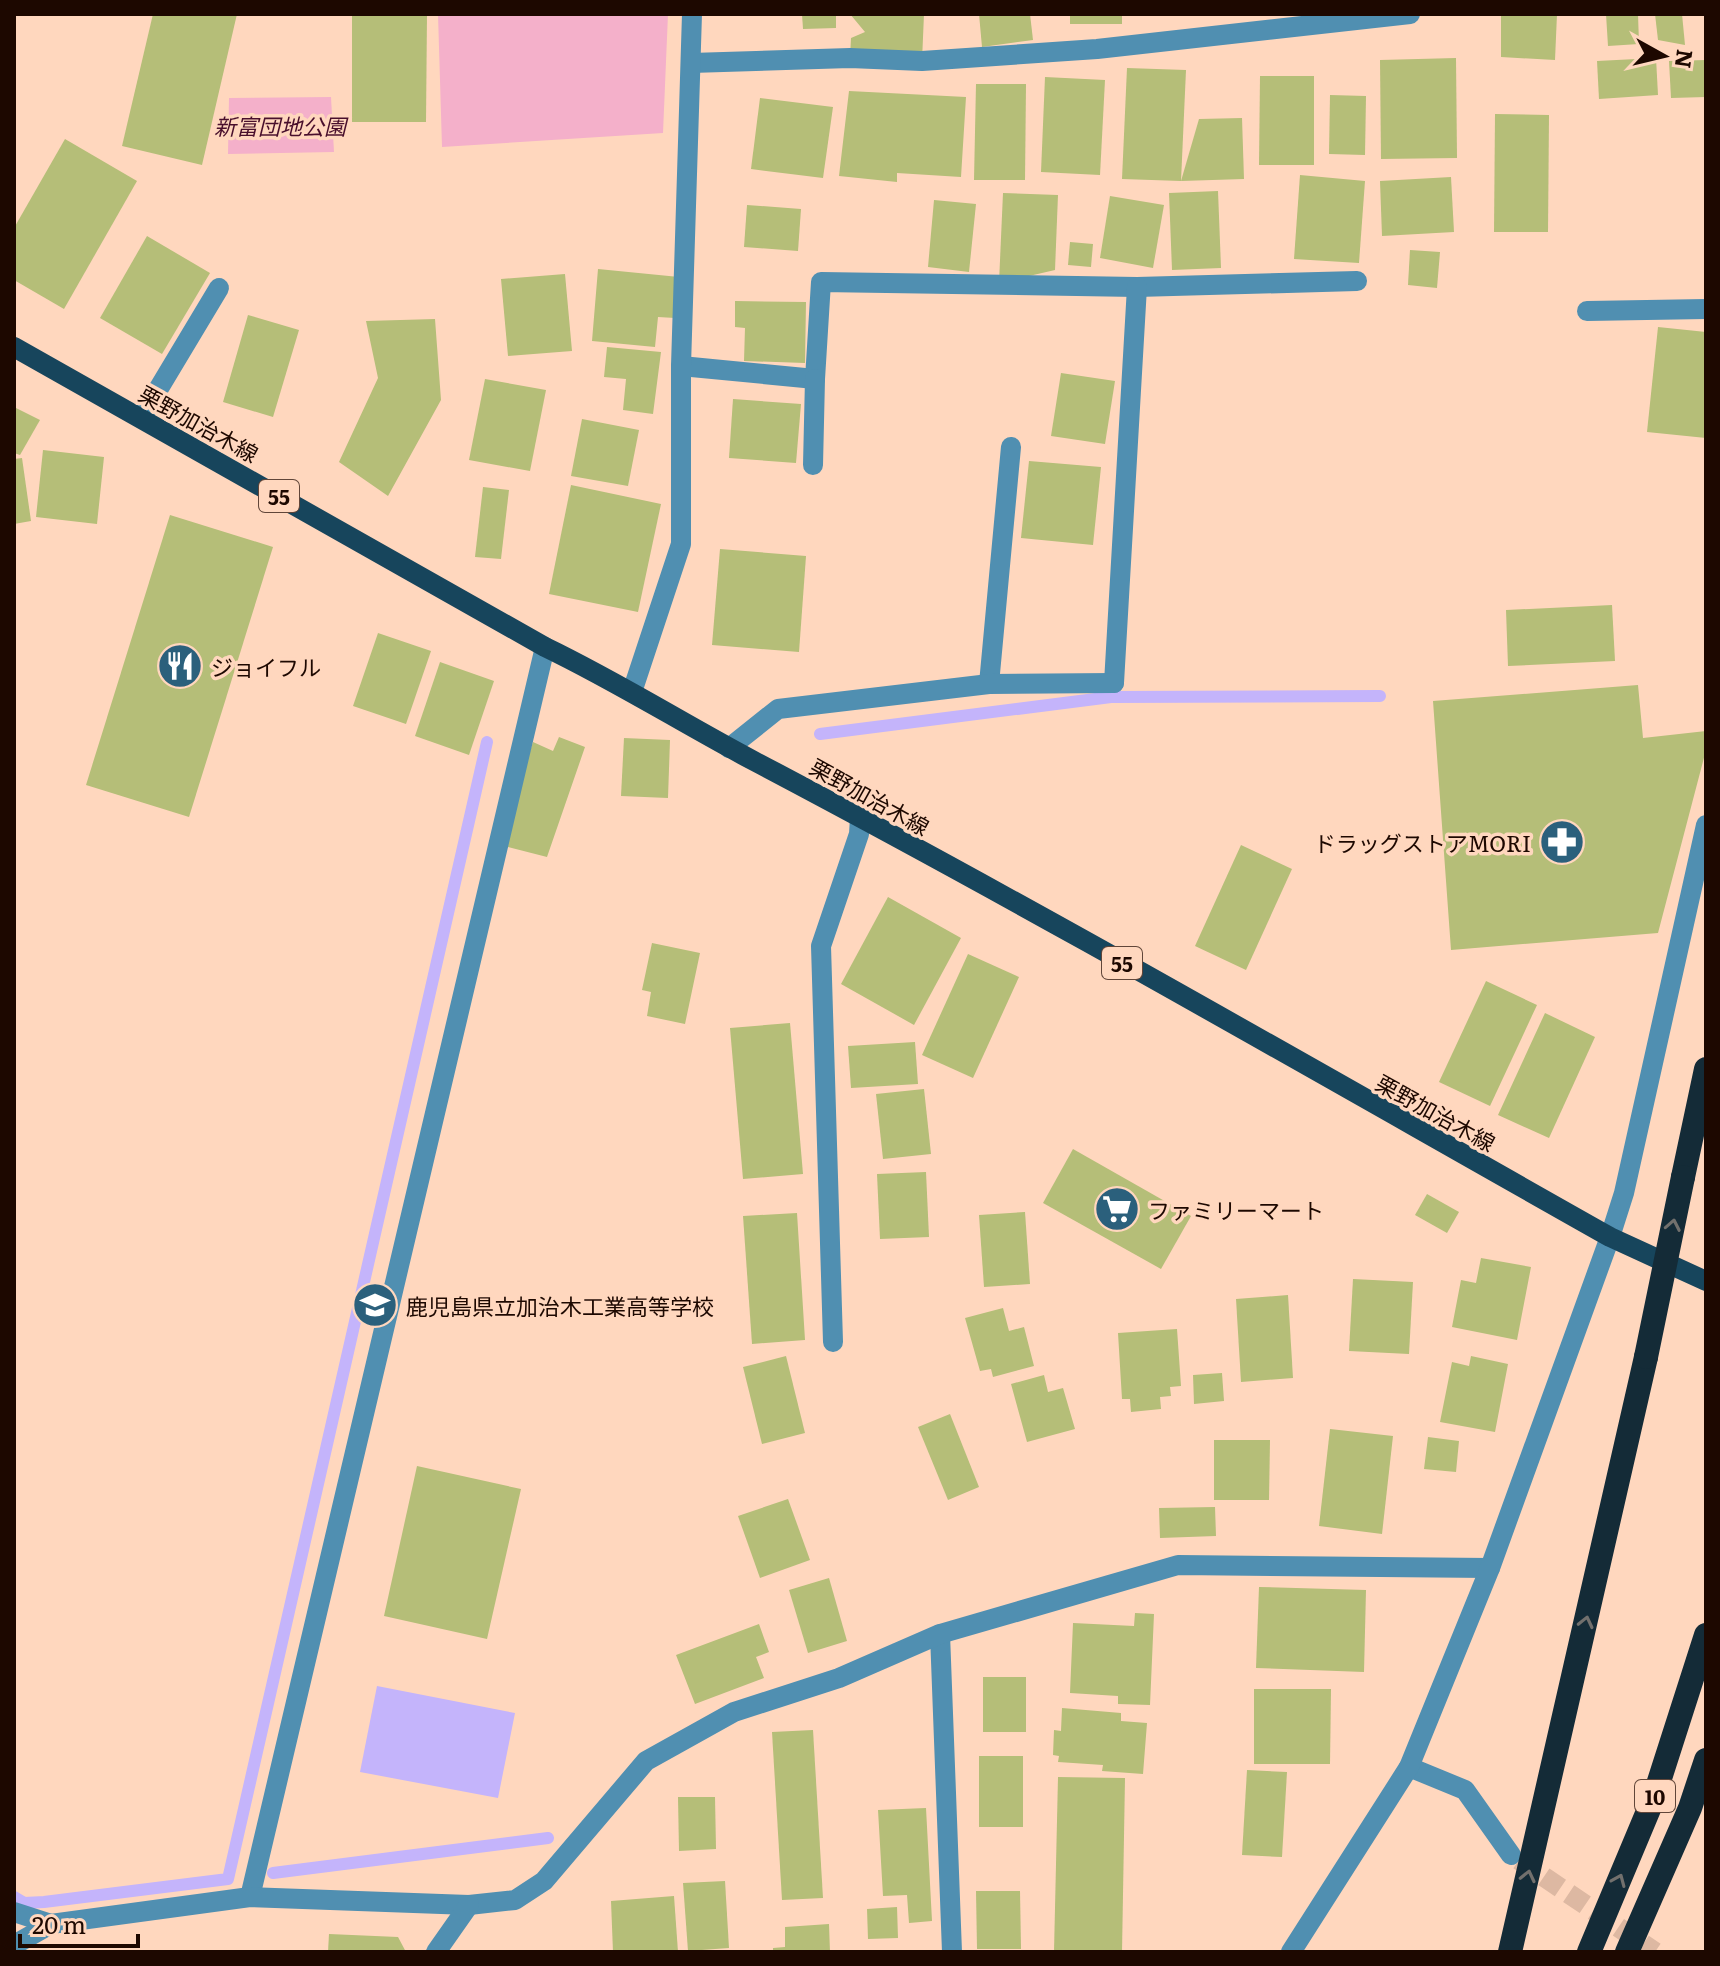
<svg xmlns="http://www.w3.org/2000/svg" width="1720" height="1966" font-family="Literata,'Noto Sans JP',serif">
  <style>
    .green { fill: #f4b0ca }
    .water { fill: #c4b4fb }
    .lines { fill: none; stroke-linecap: round; stroke-linejoin: round }
    .stream { stroke: #c4b4fb; stroke-width: 12 }
    .building { fill: #b5be78 }
    .minor-tunnel { stroke: #ddb8a2; stroke-width: 20; stroke-dasharray: 20 10; stroke-linecap: butt }
    .service { stroke: #508fb1; stroke-width: 20 }
    .minor { stroke: #508fb1; stroke-width: 20 }
    .tertiary { stroke: #508fb1; stroke-width: 20 }
    .primary { stroke: #17455c; stroke-width: 20 }
    .motorway { stroke: #142b37; stroke-width: 24 }
    .motorway-bridge { stroke: #142b37; stroke-width: 24 }
    .oneway { stroke: #72706d }
    .labels { text-anchor: middle; dominant-baseline: central; stroke-width: 7; stroke-linejoin: round; paint-order: stroke }
    .shield { fill: #ffd7be; stroke: #614639; stroke-width: 2 }
    .shield-label { font-size: 20px; font-weight: bold; fill: #1d0800 }
    .park-label { font-size: 22px; font-style: italic; fill: #490f2c; stroke: #ffd7be }
    .street-label { font-size: 22px; fill: #1d0800; stroke: #ffd7be }
    .poi-label { font-size: 22px; fill: #1d0800; stroke: #ffd7be; text-anchor: start }
  </style>
  <rect width="100%" height="100%" fill="#ffd7be"/>
  <!-- green -->
  <g class="green">
    <path d="M438 14H668L663 133 442 147Z"/>
    <path d="M331 97 334 152 228 154 229 98Z"/>
  </g>
  <!-- water -->
  <path class="water" d="M377 1686 515 1713 498 1798 360 1772Z"/>
  <g class="lines">
    <!-- stream -->
    <g class="stream">
      <path d="M820 734 1111 697 1380 696"/>
      <path d="M273 1873 548 1838"/>
      <path d="M14 1897 24 1903 44 1902 228 1879 487 742"/>
    </g>
  </g>
  <!-- building -->
  <g class="building">
    <path d="M153 14H237L202 165 122 146Z"/>
    <path d="M352 14H427L426 122H352Z"/>
    <path d="M802 14H836V28L803 29Z"/>
    <path d="M850 14H924L922 61 850 58 851 38 865 32Z"/>
    <path d="M979 14H1030L1033 40 982 47Z"/>
    <rect x="1070" y="14" width="52" height="10"/>
    <path d="M1501 14H1557L1555 60 1501 57Z"/>
    <path d="M1606 14H1638L1639 44 1608 46Z"/>
    <path d="M1655 14H1682L1685 45 1658 40Z"/>
    <path d="M1456 58 1457 158 1381 159 1380 60Z"/>
    <path d="M1656 58 1658 95 1599 99 1597 61Z"/>
    <path d="M1706 60V97L1671 98 1669 61Z"/>
    <path d="M1127 68 1186 70 1181 181 1122 179Z"/>
    <path d="M1260 76H1314V165H1259Z"/>
    <path d="M1045 77 1105 80 1100 175 1041 172Z"/>
    <path d="M976 84H1026L1025 180H974Z"/>
    <path d="M849 91 966 97 961 177 897 173V182L839 176Z"/>
    <path d="M1330 95 1366 96 1365 155 1329 154Z"/>
    <path d="M760 98 833 107 823 178 751 169Z"/>
    <path d="M1495 114 1549 115 1548 232H1494Z"/>
    <path d="M1242 118 1244 179 1181 181 1199 119Z"/>
    <path d="M65 139 137 181 64 309 14 280V228Z"/>
    <path d="M1300 175 1365 181 1359 263 1294 259Z"/>
    <path d="M1451 177 1454 232 1382 236 1380 181Z"/>
    <path d="M1218 191 1221 268 1172 270 1169 193Z"/>
    <path d="M1003 193 1058 195 1055 270 999 283Z"/>
    <path d="M1110 196 1164 205 1153 268 1100 258Z"/>
    <path d="M934 200 976 204 969 272 928 267Z"/>
    <path d="M747 205 801 209 798 251 744 247Z"/>
    <path d="M147 236 210 273 162 354 100 318Z"/>
    <path d="M1070 242 1093 244 1091 267 1068 265Z"/>
    <path d="M1410 250 1440 252 1437 288 1408 285Z"/>
    <path d="M598 269 679 277 675 318 658 317 655 347 592 341Z"/>
    <path d="M565 274 572 351 508 356 501 279Z"/>
    <path d="M735 301 806 302 805 363 744 361 745 328 735 327Z"/>
    <path d="M248 315 299 330 273 417 223 402Z"/>
    <path d="M435 319 441 400 388 496 339 462 378 378 366 321Z"/>
    <path d="M1658 327 1706 332V438L1647 432Z"/>
    <path d="M607 347 661 352 653 414 623 410 626 379 604 377Z"/>
    <path d="M1061 373 1115 381 1105 444 1051 436Z"/>
    <path d="M485 379 546 390 530 471 469 460Z"/>
    <path d="M733 399 801 404 796 463 729 458Z"/>
    <path d="M14 407 40 420 20 455 14 453Z"/>
    <path d="M582 419 639 430 628 486 571 476Z"/>
    <path d="M43 450 104 457 97 524 36 517Z"/>
    <path d="M22 458 31 521 14 524V459Z"/>
    <path d="M1029 461 1101 467 1093 545 1021 538Z"/>
    <path d="M571 485 661 504 638 612 549 594Z"/>
    <path d="M483 487 509 490 501 559 475 557Z"/>
    <path d="M170 515 273 547 189 817 86 785Z"/>
    <path d="M720 549 806 556 799 652 712 645Z"/>
    <path d="M1612 605 1615 661 1508 666 1506 610Z"/>
    <path d="M378 633 431 651 406 724 353 706Z"/>
    <path d="M440 662 494 681 469 755 415 736Z"/>
    <path d="M1638 685 1643 738 1706 731V750L1658 933 1451 950 1433 701Z"/>
    <path d="M559 737 585 747 547 857 500 845 533 742 553 751Z"/>
    <path d="M624 738 670 740 668 798 621 796Z"/>
    <path d="M1241 845 1292 869 1246 970 1195 946Z"/>
    <path d="M888 897 961 938 914 1025 841 984Z"/>
    <path d="M652 943 700 953 685 1024 647 1016 651 992 642 990Z"/>
    <path d="M968 954 1019 977 973 1078 922 1055Z"/>
    <path d="M1486 981 1537 1005 1490 1106 1439 1082Z"/>
    <path d="M1545 1013 1595 1037 1549 1138 1498 1115Z"/>
    <path d="M790 1023 803 1174 743 1179 730 1028Z"/>
    <path d="M915 1042 918 1084 851 1088 848 1046Z"/>
    <path d="M924 1089 931 1154 883 1159 876 1094Z"/>
    <path d="M1073 1149 1191 1216 1161 1269 1043 1203Z"/>
    <path d="M926 1172 929 1237 880 1239 877 1174Z"/>
    <path d="M1427 1194 1459 1212 1447 1233 1415 1215Z"/>
    <path d="M1025 1212 1030 1284 984 1287 979 1215Z"/>
    <path d="M797 1213 805 1340 752 1344 743 1216Z"/>
    <path d="M1481 1258 1531 1267 1517 1340 1452 1327 1461 1280 1476 1283Z"/>
    <path d="M1353 1279 1413 1282 1409 1354 1349 1351Z"/>
    <path d="M1288 1295 1293 1378 1241 1382 1236 1299Z"/>
    <path d="M1003 1308 1009 1331 1024 1327 1034 1366 993 1377 991 1369 980 1371 965 1318Z"/>
    <path d="M1177 1329 1181 1386 1170 1387 1171 1396 1160 1397 1161 1409 1131 1412 1130 1399H1122L1118 1333Z"/>
    <path d="M786 1356 805 1433 762 1444 743 1367Z"/>
    <path d="M1471 1356 1508 1364 1495 1432 1440 1422 1452 1362 1469 1366Z"/>
    <path d="M1222 1373 1224 1401 1194 1404 1193 1375Z"/>
    <path d="M1044 1375 1048 1392 1063 1388 1075 1429 1027 1442 1011 1384Z"/>
    <path d="M950 1414 979 1487 948 1500 918 1427Z"/>
    <path d="M1330 1429 1393 1436 1382 1534 1319 1526Z"/>
    <path d="M1428 1437 1459 1441 1456 1472 1424 1469Z"/>
    <path d="M1214 1440H1270L1269 1500H1214Z"/>
    <path d="M417 1466 521 1489 487 1639 384 1616Z"/>
    <path d="M788 1499 810 1560 760 1578 738 1516Z"/>
    <path d="M1215 1507 1216 1536 1160 1538 1159 1508Z"/>
    <path d="M829 1578 847 1641 808 1653 789 1590Z"/>
    <path d="M1259 1587 1366 1590 1364 1672 1256 1668Z"/>
    <path d="M1135 1613 1154 1614 1150 1705 1118 1704V1696L1070 1693 1073 1623 1134 1626Z"/>
    <path d="M759 1624 769 1652 756 1657 764 1678 695 1704 676 1655Z"/>
    <rect x="983" y="1677" width="43" height="55"/>
    <path d="M1254 1689H1331L1330 1764H1254Z"/>
    <path d="M1062 1708 1121 1713V1721L1147 1723 1143 1774 1102 1771 1103 1765 1058 1762 1059 1756 1053 1755 1054 1730 1061 1731Z"/>
    <path d="M813 1730 823 1898 782 1900 772 1732Z"/>
    <rect x="979" y="1756" width="44" height="71"/>
    <path d="M1247 1770 1287 1772 1282 1857 1242 1855Z"/>
    <path d="M1058 1777 1125 1778 1122 1952H1054Z"/>
    <path d="M678 1797H715L716 1849 679 1851Z"/>
    <path d="M926 1808 932 1921 909 1923 907 1895 883 1896 878 1810Z"/>
    <path d="M725 1881 729 1948 688 1951 683 1883Z"/>
    <path d="M976 1891H1020L1021 1949H977Z"/>
    <path d="M674 1896 678 1952H613L611 1901Z"/>
    <path d="M897 1907 898 1938 868 1939 867 1909Z"/>
    <path d="M829 1924 830 1952H773V1948L785 1947V1927Z"/>
    <path d="M329 1934 398 1937 406 1952H328Z"/>
  </g>
  <g class="lines">
    <!-- minor-tunnel -->
    <path class="minor-tunnel" d="M1519 1860 1655 1952"/>
    <!-- service -->
    <g class="service">
      <path d="M691 63 850 58 922 61 1097 49 1410 14"/>
      <path d="M681 366 815 379 821 282 1137 287 1357 281"/>
      <path d="M813 465 815 379"/>
      <path d="M1114 683 1137 287"/>
      <path d="M989 684 1011 447"/>
    </g>
    <!-- minor -->
    <g class="minor">
      <path d="M1587 311 1706 309"/>
      <path d="M141 418 219 288"/>
      <path d="M632 692 681 544V366L692 14"/>
      <path d="M729 748 778 709 989 684 1114 683"/>
      <path d="M1610 1237 1624 1193 1706 825"/>
      <path d="M833 1342 821 946 859 834 860 817"/>
      <path d="M940 1634 952 1952"/>
      <path d="M1409 1767 1465 1790 1511 1855"/>
      <path d="M250 1897 545 647"/>
      <path d="M14 1912 51 1924"/>
      <path d="M14 1945 51 1924 250 1897 469 1905 515 1900 544 1881 646 1761 734 1712 839 1678 940 1634 1178 1565 1490 1568"/>
      <path d="M436 1952 469 1905"/>
    </g>
    <!-- tertiary -->
    <path class="tertiary" d="M1291 1952 1409 1767 1490 1568 1610 1237"/>
    <!-- primary -->
    <path class="primary" d="M14 347 545 647C616 681 684 724 754 761 1043 913 1326 1077 1610 1237L1706 1281"/>
    <!-- motorway -->
    <g class="motorway">
      <path d="M1683 1177 1706 1069"/>
      <path d="M1510 1952 1646 1357"/>
      <path d="M1589 1952 1654 1797 1706 1635"/>
      <path d="M1627 1952 1690 1808 1706 1760"/>
    </g>
    <!-- motorway-bridge -->
    <path class="motorway-bridge" d="M1646 1357 1683 1177"/>
  </g>
  <!-- one-way arrows -->
  <defs><path id="oneway-chevron" d="M-2-3.5L2.5 0L-2 3.5" fill="none" stroke-width="1.6" stroke-linecap="round" stroke-linejoin="round" transform="scale(2)"/></defs>
  <g class="oneway">
    <use href="#oneway-chevron" transform="translate(1673 1225) rotate(-79)"/>
    <use href="#oneway-chevron" transform="translate(1586 1622) rotate(-77)"/>
    <use href="#oneway-chevron" transform="translate(1528 1876) rotate(-77)"/>
    <use href="#oneway-chevron" transform="translate(1619 1880) rotate(-67)"/>
  </g>
  <!-- icons -->
  <defs>
    <g id="restaurant-disc" transform="scale(2.3)"><circle r="9.5" fill="#2b607c" stroke="#ffd7be"/><path d="M-5-6h1v4h1v-4h1v4h1v-4h1v5L-1.5 .5V6h-2V.5L-5-1ZM5-6V6H3V1.5H1.5Q1.5-4 5-6Z" fill="#fff"/></g>
    <g id="pharmacy-disc" transform="scale(2.3)"><circle r="9.5" fill="#2b607c" stroke="#ffd7be"/><path d="M-2-6h4v4h4v4h-4v4h-4v-4h-4v-4h4Z" fill="#fff"/></g>
    <g id="supermarket-disc" transform="scale(2.3)"><circle r="9.5" fill="#2b607c" stroke="#ffd7be"/><path d="M-6-5.5h2.5l.6 2H6L4.5 2H-2.5L-4.4-4H-6ZM-1.5 3.2a1.3 1.3 0 1 0 .1 0ZM3 3.2a1.3 1.3 0 1 0 .1 0Z" fill="#fff"/></g>
    <g id="school-disc" transform="scale(2.3)"><circle r="9.5" fill="#2b607c" stroke="#ffd7be"/><path d="M0-5L7-2L0 1L-7-2ZM-4 1L0 2.5L4 1V4Q0 6-4 4Z" fill="#fff"/></g>
  </defs>
  <g fill-rule="evenodd">
    <use href="#restaurant-disc" x="180" y="666"/>
    <use href="#pharmacy-disc" x="1562" y="842"/>
    <use href="#supermarket-disc" x="1117" y="1209"/>
    <use href="#school-disc" x="375" y="1305"/>
  </g>
  <g class="labels">
    <!-- shield labels -->
    <g class="shield">
      <rect x="259" y="480" width="40" height="32" rx="6"/>
      <rect x="1102" y="947" width="40" height="32" rx="6"/>
      <rect x="1635" y="1780" width="40" height="32" rx="6"/>
    </g>
    <g class="shield-label">
      <text x="279" y="496">55</text>
      <text x="1122" y="963">55</text>
      <text x="1655" y="1796">10</text>
    </g>
    <!-- park labels -->
    <g class="park-label">
      <text x="280" y="125">新富団地公園</text>
    </g>
    <!-- street labels -->
    <g class="street-label">
      <text transform="translate(199 423) rotate(29)">栗野加治木線</text>
      <text transform="translate(870 796) rotate(29)">栗野加治木線</text>
      <text transform="translate(1436 1112) rotate(29)">栗野加治木線</text>
    </g>
    <!-- poi labels -->
    <g class="poi-label">
      <text x="211" y="666">ジョイフル</text>
      <text x="1531" y="842" text-anchor="end">ドラッグストアMORI</text>
      <text x="1148" y="1209">ファミリーマート</text>
      <text x="406" y="1305">鹿児島県立加治木工業高等学校</text>
    </g>
  </g>
  <!-- border -->
  <rect width="1720" height="1966" fill="none" stroke="#1d0800" stroke-width="32"/>
  <!-- north arrow -->
  <g transform="translate(1664 56) rotate(98)" stroke="#ffd7be" stroke-width="6" paint-order="stroke">
  <path d="M0-6L14 30L0 20L-14 30Z" fill="#1d0800"/>
  <text y="-12" font-size="22" font-weight="bold" text-anchor="middle" fill="#1d0800">N</text>
  </g>
  <!-- scale -->
  <path d="M20 1934v12h118v-12" fill="none" stroke="#1d0800" stroke-width="4"/>
  <text x="32" y="1934" font-size="24" fill="#1d0800" stroke="#ffd7be" stroke-width="6" paint-order="stroke">20 m</text>
</svg>
